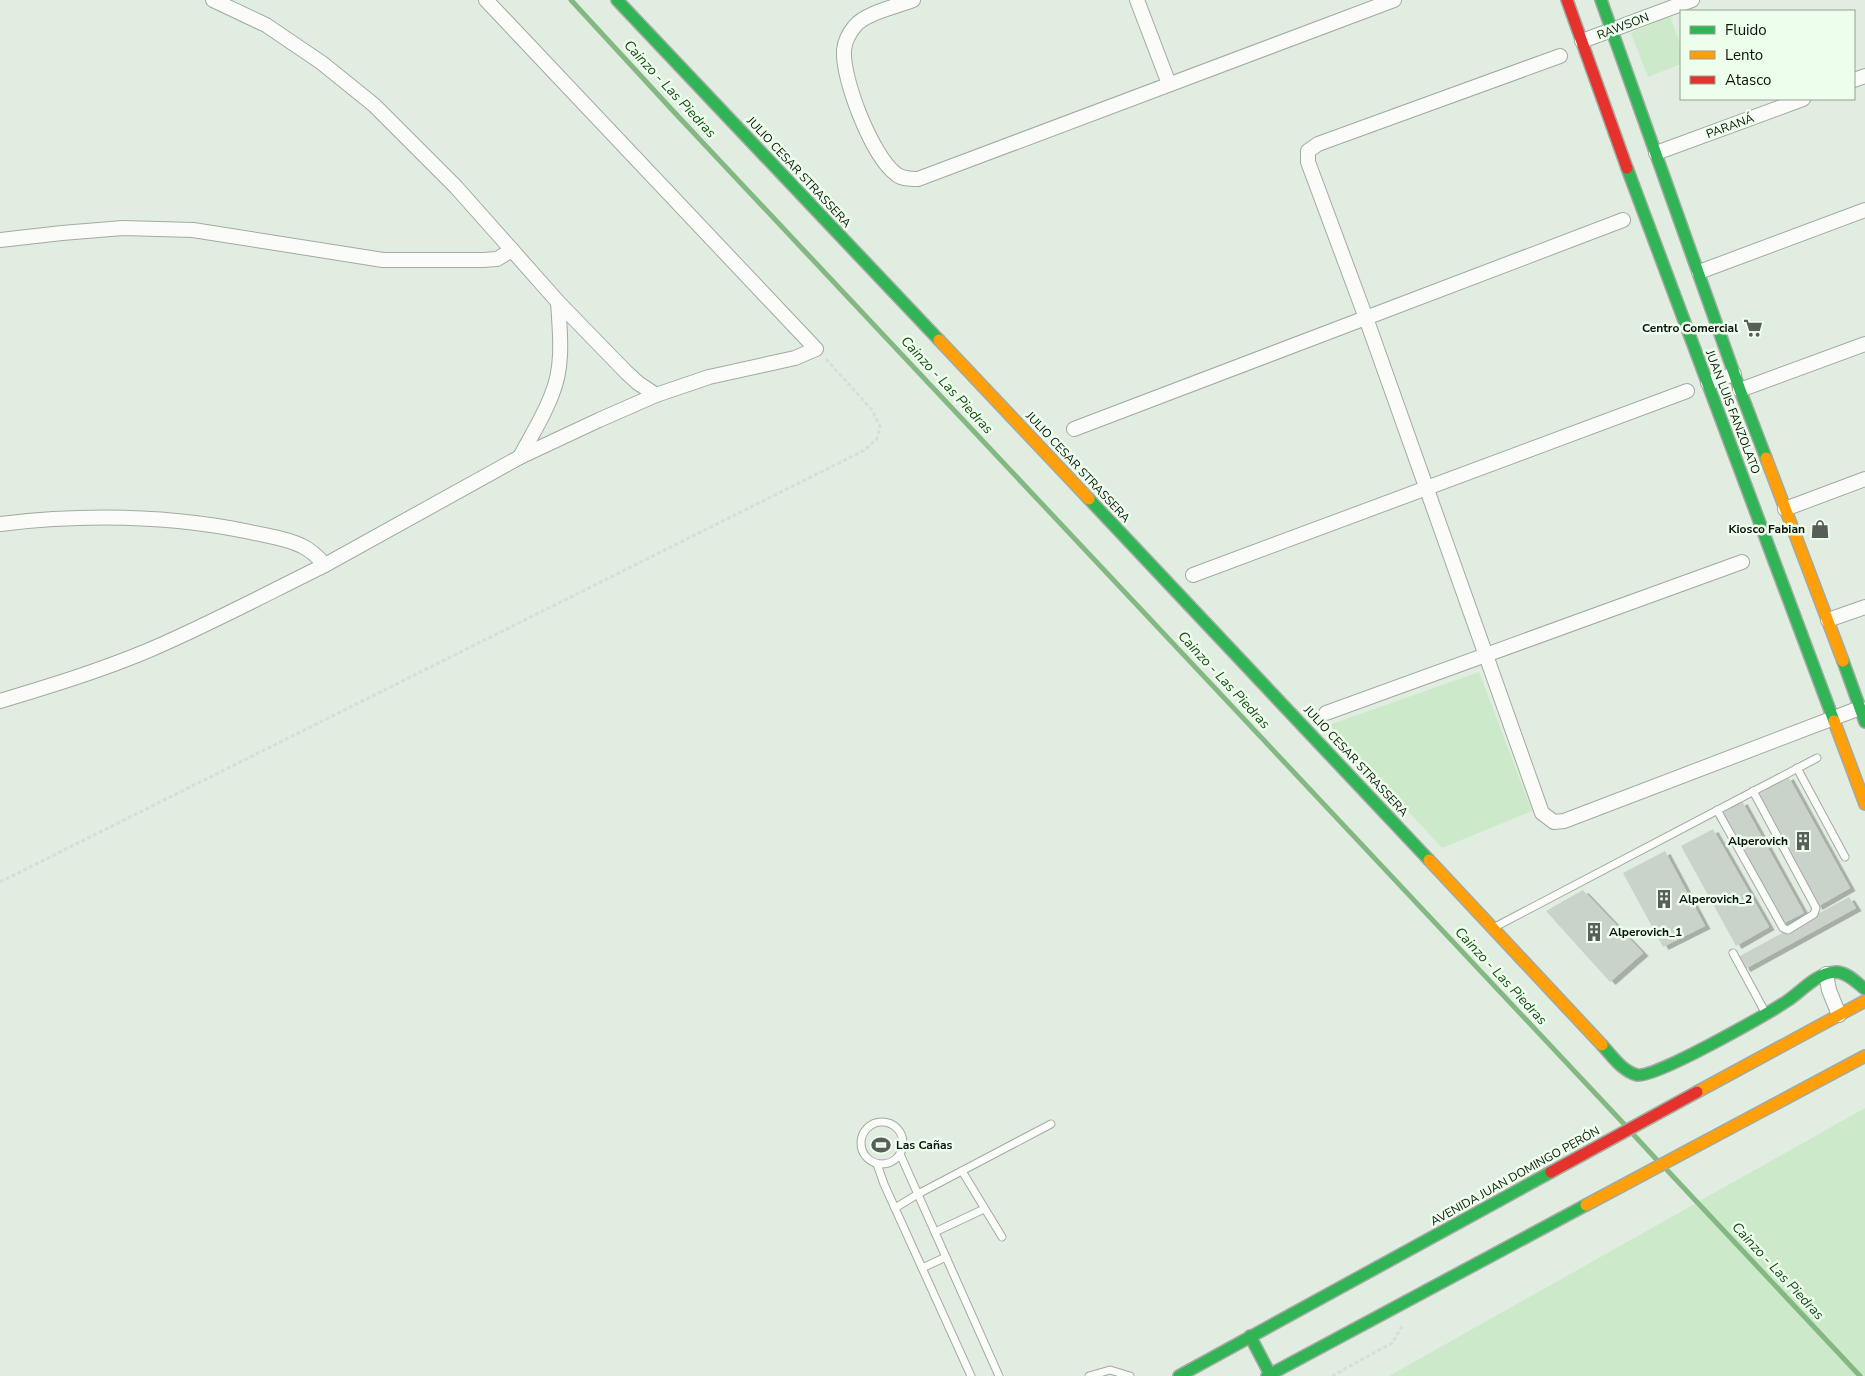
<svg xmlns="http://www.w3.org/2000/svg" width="1865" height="1376" font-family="'Nunito Sans',sans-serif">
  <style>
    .green { fill: #cceaca }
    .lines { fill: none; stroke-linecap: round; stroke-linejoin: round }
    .stream { stroke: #84b882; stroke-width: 5 }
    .building { fill: #cad3ca; filter: url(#shadow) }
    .lane-casing { stroke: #a2aaa1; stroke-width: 9 }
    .street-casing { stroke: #a2aaa1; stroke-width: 16 }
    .fast-casing { stroke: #a2aaa1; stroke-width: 14 }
    .slow-casing { stroke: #a2aaa1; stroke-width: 14 }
    .jam-casing { stroke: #a2aaa1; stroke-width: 14 }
    .path { stroke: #d9dcd8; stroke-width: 3; stroke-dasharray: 4 2.5; stroke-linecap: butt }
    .lane { stroke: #fbfcfa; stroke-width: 7 }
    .street { stroke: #fbfcfa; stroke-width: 14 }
    .fast { stroke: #30b455; stroke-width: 11 }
    .slow { stroke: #ff9f0a; stroke-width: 11 }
    .jam { stroke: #e5322d; stroke-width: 11 }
    .labels { text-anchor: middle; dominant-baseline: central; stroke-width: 5; stroke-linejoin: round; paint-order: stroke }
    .street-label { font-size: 12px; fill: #0c130c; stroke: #eefeec }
    .poi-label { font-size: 12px; font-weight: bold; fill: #0c130c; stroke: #eefeec; text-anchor: end }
    .water-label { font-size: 14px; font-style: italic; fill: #184918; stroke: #eefeec }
  </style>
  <defs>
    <filter id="shadow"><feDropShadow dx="5.5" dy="3" stdDeviation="0" flood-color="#0004"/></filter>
  </defs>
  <rect width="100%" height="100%" fill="#e2ede1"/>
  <!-- green -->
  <g class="green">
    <path d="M1670 16 1681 46V64L1648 77 1631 33Z"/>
    <path d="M1479 672 1532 811 1442 848 1329 725Z"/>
    <path d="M1865 1108V1376H1389Z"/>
  </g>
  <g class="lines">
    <!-- stream -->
    <g class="stream">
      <path d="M571 0 675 113 1625 1125"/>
      <path d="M1632 1133 1657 1160"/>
      <path d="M1667 1170 1860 1376"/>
    </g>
  </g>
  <!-- building -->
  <g class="building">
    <path d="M1788 776 1850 888 1817 907 1758 795Z"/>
    <path d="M1742 801 1804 913 1782 924 1721 814Z"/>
    <path d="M1713 829 1769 927 1736 946 1681 846Z"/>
    <path d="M1665 851 1705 926 1663 947 1623 873Z"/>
    <path d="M1583 890 1643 953 1610 982 1546 911Z"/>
    <path d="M1849 897 1856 908 1745 969 1738 957Z"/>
  </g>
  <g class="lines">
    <!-- lane casing -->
    <g class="lane-casing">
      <g id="lane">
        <path d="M1797 768 1845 857"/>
        <path d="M1717 810 1783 928 1788 930 1814 914 1816 908 1753 791"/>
        <path d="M1493 928 1817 758"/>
        <path d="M1733 953 1765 1012"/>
        <circle cx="882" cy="1143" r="21"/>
        <path d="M900 1154 999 1376"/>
        <path d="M877 1164 884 1184 971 1376"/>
        <path d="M962 1171 1002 1237"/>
        <path d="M895 1208 918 1194 1051 1124"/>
        <path d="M935 1232 984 1209"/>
        <path d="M922 1268 946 1257"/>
        <path d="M1089 1376 1110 1370 1130 1376"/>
      </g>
    </g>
    <!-- street casing -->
    <g class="street-casing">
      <g id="street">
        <path d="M213 0 266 25 322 63 374 105 456 187 512 250"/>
        <path d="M913 0C898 6 865 13 855 26 849 33 845 40 844 50 842 79 872 156 896 174 902 179 910 179 918 179L1394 0"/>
        <path d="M1137 0 1169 84"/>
        <path d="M1582 41 1692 0"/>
        <path d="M1560 56 1318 144 1308 151V162L1366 318 1542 813 1554 822 1564 821 1860 708"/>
        <path d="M1854 80 1865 76"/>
        <path d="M1656 153 1803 99"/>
        <path d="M0 240 62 233 123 228 193 230 383 260H483L497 259 512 250 558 302 626 372 638 383 656 395"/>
        <path d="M1699 272 1865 210"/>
        <path d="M1708 383 1734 374"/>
        <path d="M1740 390 1865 344"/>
        <path d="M1074 429 1623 220"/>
        <path d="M520 457C531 436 544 416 552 394 564 365 560 333 558 302"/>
        <path d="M1785 509 1865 479"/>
        <path d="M0 524C83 514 168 515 250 532 267 536 286 538 302 546 311 550 318 557 325 565L520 457 599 420 656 395 709 377 795 358 816 349 486 0"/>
        <path d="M1193 575 1687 391"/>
        <path d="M1828 620 1865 607"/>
        <path d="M0 701C50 686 99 671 147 651 208 625 266 594 325 565"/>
        <path d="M1326 713 1742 562"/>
        <path d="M1826 974 1829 990 1839 1015"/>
      </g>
    </g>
    <!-- fast casing -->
    <g class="fast-casing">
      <g id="fast">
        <path d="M617 0 939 340"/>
        <path d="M1601 0 1740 390 1766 458"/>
        <path d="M1627 168 1834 721"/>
        <path d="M1089 499 1429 860"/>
        <path d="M1843 661 1865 722"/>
        <path d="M1602 1045C1612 1056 1622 1071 1637 1075 1654 1079 1767 1014 1787 1001 1802 991 1816 973 1836 972 1847 972 1857 983 1865 989"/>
        <path d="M1250 1336 1270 1374"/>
        <path d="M1179 1376 1551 1172"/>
        <path d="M1267 1376 1586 1205"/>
      </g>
    </g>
    <!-- slow casing -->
    <g class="slow-casing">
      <g id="slow">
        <path d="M939 340 1089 499"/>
        <path d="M1766 458 1843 661"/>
        <path d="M1834 721 1865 804"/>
        <path d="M1429 860 1602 1045"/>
        <path d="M1697 1092 1865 1001"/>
        <path d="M1586 1205 1865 1056"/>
      </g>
    </g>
    <!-- jam casing -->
    <g class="jam-casing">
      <g id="jam">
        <path d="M1567 0 1627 168"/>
        <path d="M1551 1172 1697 1092"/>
      </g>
    </g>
    <!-- path -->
    <g class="path">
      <path d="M0 882 863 451 877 439 880 426 872 410 825 358"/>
      <path d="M1332 1376 1392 1343 1403 1325"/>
    </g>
    <!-- lane -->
    <use href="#lane" class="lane"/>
    <!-- street -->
    <use href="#street" class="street"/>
    <!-- fast -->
    <use href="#fast" class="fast"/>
    <!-- slow -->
    <use href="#slow" class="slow"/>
    <!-- jam -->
    <use href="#jam" class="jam"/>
  </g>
  <!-- icons -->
  <defs>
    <g id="supermarket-bare" transform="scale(1.5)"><path d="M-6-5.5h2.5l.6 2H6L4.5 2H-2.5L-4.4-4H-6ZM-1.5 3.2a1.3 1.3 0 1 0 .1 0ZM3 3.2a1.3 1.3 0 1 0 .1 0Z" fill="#575f57" stroke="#eefeec" stroke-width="2.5" paint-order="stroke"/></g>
    <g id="shop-bare" transform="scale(1.5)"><path d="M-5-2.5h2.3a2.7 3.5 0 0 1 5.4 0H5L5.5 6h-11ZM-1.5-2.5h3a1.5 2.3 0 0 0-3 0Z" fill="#575f57" stroke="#eefeec" stroke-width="2.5" paint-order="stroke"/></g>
    <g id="building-bare" transform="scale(1.5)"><path d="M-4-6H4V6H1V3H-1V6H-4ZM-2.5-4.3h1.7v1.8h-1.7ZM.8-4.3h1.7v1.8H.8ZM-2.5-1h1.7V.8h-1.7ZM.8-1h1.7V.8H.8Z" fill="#575f57" stroke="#eefeec" stroke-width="2.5" paint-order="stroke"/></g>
    <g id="stadium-bare" transform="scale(1.5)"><path d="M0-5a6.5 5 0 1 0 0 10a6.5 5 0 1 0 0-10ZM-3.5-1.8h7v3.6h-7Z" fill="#575f57" stroke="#eefeec" stroke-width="2.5" paint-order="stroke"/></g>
  </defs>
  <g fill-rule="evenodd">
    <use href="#supermarket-bare" x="1753" y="328"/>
    <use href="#shop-bare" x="1820" y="529"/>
    <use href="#building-bare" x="1803" y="841"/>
    <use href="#building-bare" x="1664" y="899"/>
    <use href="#building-bare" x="1594" y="932"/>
    <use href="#stadium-bare" x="881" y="1145"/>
  </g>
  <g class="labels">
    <!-- street labels -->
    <g class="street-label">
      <text transform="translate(1623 26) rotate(-21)">RAWSON</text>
      <text transform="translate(1730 126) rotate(-20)">PARANÁ</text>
      <text transform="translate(799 172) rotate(47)">JULIO CESAR STRASSERA</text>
      <text transform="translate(1733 412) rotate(69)">JUAN LUIS FANZOLATO</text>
      <text transform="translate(1078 467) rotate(47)">JULIO CESAR STRASSERA</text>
      <text transform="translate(1356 761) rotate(47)">JULIO CESAR STRASSERA</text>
      <text transform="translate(1515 1176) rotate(-29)">AVENIDA JUAN DOMINGO PERÓN</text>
    </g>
    <!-- poi labels -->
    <g class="poi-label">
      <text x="1738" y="328">Centro Comercial</text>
      <text x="1805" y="529">Kiosco Fabian</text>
      <text x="1788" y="841">Alperovich</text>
      <text x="1679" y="899" text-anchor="start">Alperovich_2</text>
      <text x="1609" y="932" text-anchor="start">Alperovich_1</text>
      <text x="896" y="1145" text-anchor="start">Las Cañas</text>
    </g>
    <!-- water labels -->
    <g class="water-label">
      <text transform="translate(670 89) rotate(47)">Cainzo - Las Piedras</text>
      <text transform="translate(947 385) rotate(47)">Cainzo - Las Piedras</text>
      <text transform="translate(1224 680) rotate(47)">Cainzo - Las Piedras</text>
      <text transform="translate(1501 976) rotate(47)">Cainzo - Las Piedras</text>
      <text transform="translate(1778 1271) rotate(47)">Cainzo - Las Piedras</text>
    </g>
  </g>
  <!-- legend -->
  <rect x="1680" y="10" width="175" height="90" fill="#eefeec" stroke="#94a092"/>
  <rect x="1690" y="26" width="25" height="8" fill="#30b455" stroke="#94a092"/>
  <text x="1725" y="35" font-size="15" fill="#0c130c">Fluido</text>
  <rect x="1690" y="51" width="25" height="8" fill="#ff9f0a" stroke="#94a092"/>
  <text x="1725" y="60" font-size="15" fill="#0c130c">Lento</text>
  <rect x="1690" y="76" width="25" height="8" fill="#e5322d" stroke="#94a092"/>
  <text x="1725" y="85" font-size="15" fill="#0c130c">Atasco</text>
</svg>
